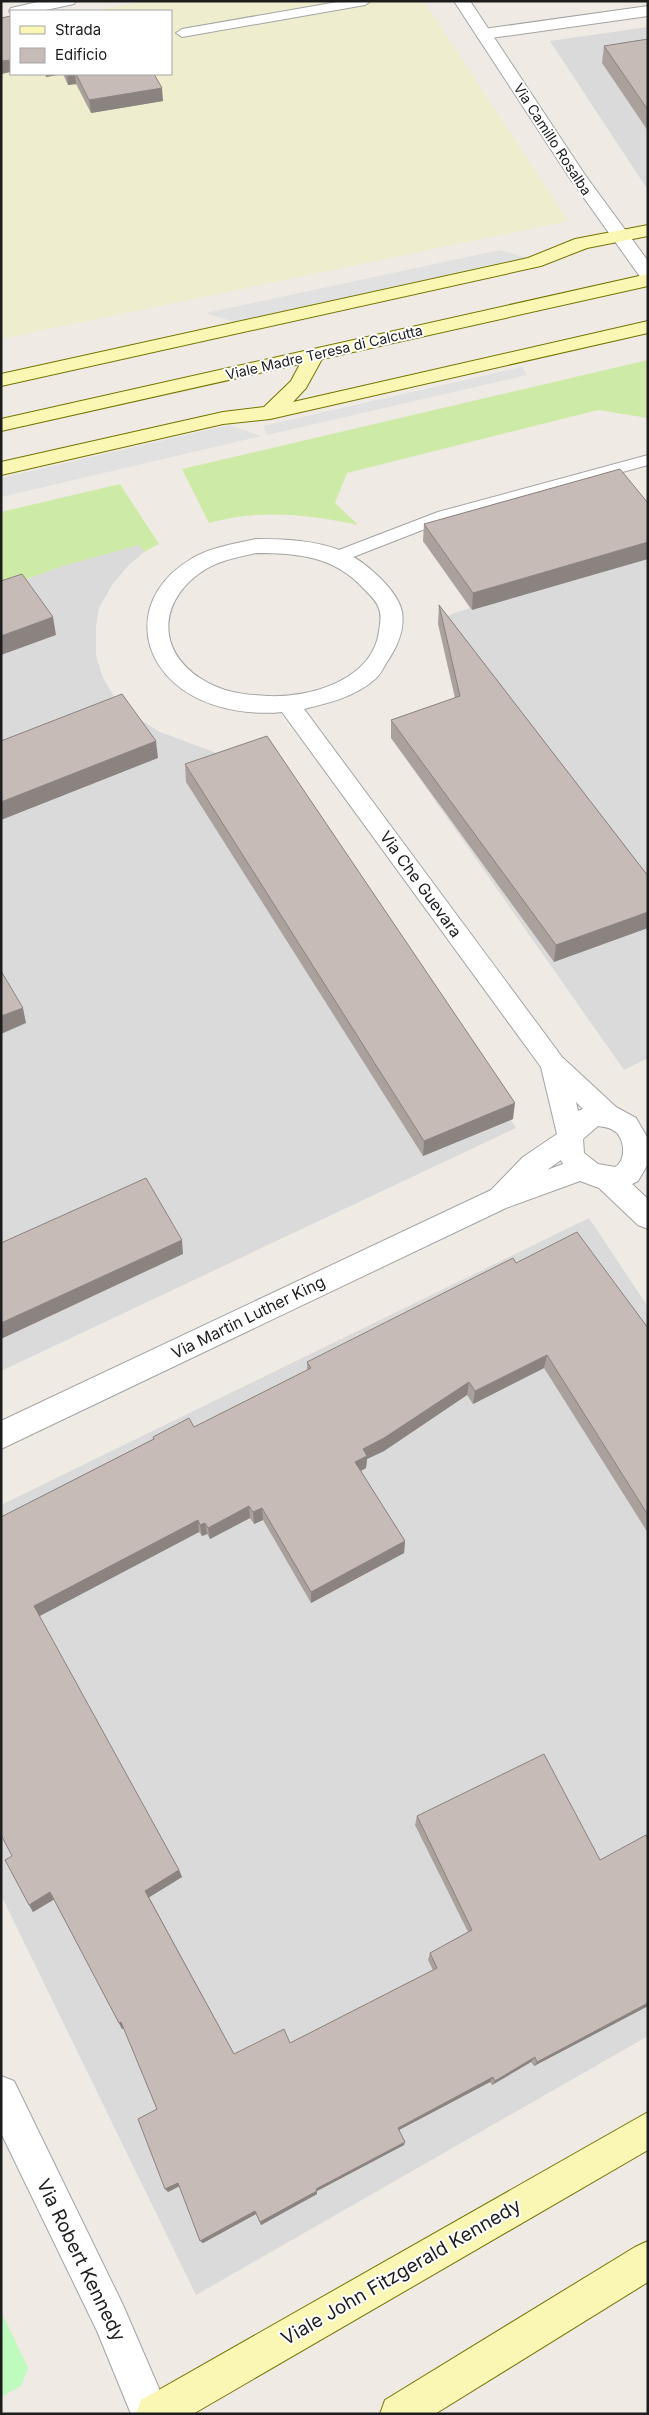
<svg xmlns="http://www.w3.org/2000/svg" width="649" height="2415" font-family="Inter,sans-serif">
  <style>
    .residential { fill: #dbdada }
    .farmland { fill: #eeedcd }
    .grass { fill: #ceeaa7 }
    .park { fill: #bffabe }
    .parking { fill: #e1e1e1 }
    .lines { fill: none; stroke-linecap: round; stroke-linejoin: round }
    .service-casing { stroke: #a4a4a4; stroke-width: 2 }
    .minor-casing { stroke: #a4a4a4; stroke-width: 2 }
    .tertiary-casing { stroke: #a4a4a4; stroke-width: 2 }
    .secondary-casing { stroke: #747503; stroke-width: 2 }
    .service { fill: #fff; fill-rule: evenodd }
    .minor { fill: #fff; fill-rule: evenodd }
    .tertiary { fill: #fff; fill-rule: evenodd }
    .secondary { fill: #faf7b5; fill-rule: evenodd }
    .wall { fill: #aaa19d }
    .shaded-wall { fill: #8b837f }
    .building { fill: #c6bbb6; stroke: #8b837f }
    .labels { text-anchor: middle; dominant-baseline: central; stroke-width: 4; stroke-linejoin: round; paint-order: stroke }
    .far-street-label { font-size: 14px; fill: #1d1d1d; stroke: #fff }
    .street-label { font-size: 16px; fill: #1d1d1d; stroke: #fff }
    .near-street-label { font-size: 19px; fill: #1d1d1d; stroke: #fff }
  </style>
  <rect width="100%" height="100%" fill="#efeae3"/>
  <!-- residential -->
  <g class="residential">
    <path d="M648 27V190L550 41Z"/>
    <path d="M617 486 648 504V1058L624 1070 391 738 475 709 444 649 449 615 470 608 423 541Z"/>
    <path d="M140 544 144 552 128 566 112 585 99 608 96 626V656L103 678 117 701 139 719 160 732 214 752 225 768 268 753 516 1128 1 1371V588L66 565Z"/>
    <path d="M589 1218 648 1307V2036L196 2295 1 1895V1505Z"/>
  </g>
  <!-- farmland -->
  <path class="farmland" d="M144 1H424L568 221 1 339V30L11 28V74H171V11H94Z"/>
  <!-- grass -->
  <g class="grass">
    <path d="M648 360V418L598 410 347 473 335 503 358 525C307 514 260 509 209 523L182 469Z"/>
    <path d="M120 484 159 544 144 552 139 545 66 565 1 588V512Z"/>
  </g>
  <!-- park -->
  <path class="park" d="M1 2311 28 2368 21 2386 1 2397Z"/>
  <!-- parking -->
  <g class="parking">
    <path d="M500 250 527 258 234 322 206 313Z"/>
    <path d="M522 367 527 375 267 435 263 426Z"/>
    <path d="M229 425 261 436 1 497V478Z"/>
  </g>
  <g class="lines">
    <!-- service casing -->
    <g class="service-casing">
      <g id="service">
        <path d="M343 1H371L365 5 182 37 176 33 182 29Z"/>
        <path d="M648 455V465L448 520 343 561H331L329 557 331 553 438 512Z"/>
      </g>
    </g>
    <!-- minor casing -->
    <g class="minor-casing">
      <g id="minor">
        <path d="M42 1H76L74 4 41 11H11V14L9 11 11 8Z"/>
        <path d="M648 6V16L484 39 478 38 476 34 478 30 484 29Z"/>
        <path d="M256 539C285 539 315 540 342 551 362 559 398 589 402 612 405 630 397 647 387 662 383 668 380 676 374 680 354 697 329 703 304 709L562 1057 616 1107 636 1118 647 1137 648 1164 638 1181 632 1184 648 1199V1229L638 1225 599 1188 580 1181 506 1208 1 1449V1421L491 1190 523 1157 557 1134 541 1067 282 712C253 715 218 710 193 696 133 662 132 594 191 559 210 547 235 544 256 539ZM256 553C297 553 334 556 363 588 369 594 377 601 379 609 382 616 380 624 379 631 373 680 310 698 268 696 244 695 221 692 200 678 154 648 160 597 206 569 221 560 239 557 256 553ZM576 1102 583 1109 578 1111ZM598 1126C605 1127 612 1128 617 1133 625 1142 626 1161 615 1167L598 1164 584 1153 583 1139ZM561 1160 563 1164 547 1170Z"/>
        <path d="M1 2076 14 2081 123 2305 170 2414H131L97 2331 1 2133Z"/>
      </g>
    </g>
    <!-- tertiary casing -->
    <g class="tertiary-casing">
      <path id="tertiary" d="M454 1H470L585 175 648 261V280L641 278 569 177Z"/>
    </g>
    <!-- secondary casing -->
    <g class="secondary-casing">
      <g id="secondary">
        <path d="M648 225V236L587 248 541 266 1 386V374L528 258 575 239Z"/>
        <path d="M648 274V286L322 359 306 388 293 402 648 321V333L270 419 223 424 1 475V462L223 412 264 407 291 381 300 364 1 431V419Z"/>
        <path d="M648 2112V2150L193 2414H136L141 2400Z"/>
        <path d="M648 2241V2282L435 2414H380L385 2400 635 2247Z"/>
      </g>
    </g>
    <!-- service -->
    <use href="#service" class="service"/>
    <!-- minor -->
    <use href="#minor" class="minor"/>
    <!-- tertiary -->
    <use href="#tertiary" class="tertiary"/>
    <!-- secondary -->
    <use href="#secondary" class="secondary"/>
  </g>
  <!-- wall -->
  <g class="wall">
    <path d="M648 39V131L602 63 604 46Z"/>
    <path d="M45 74H154L163 101 91 113 76 84 68 85 63 74 46 77Z"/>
    <path d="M620 469 472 610 423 541 424 524Z"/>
    <path d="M439 605 648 876 554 962 391 738V720L455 698 438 624Z"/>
    <path d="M185 764 513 1119 423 1156 186 782Z"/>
    <path d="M516 1263 648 1328V1533L544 1368 473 1404 467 1395 384 1451 367 1459 366 1468 361 1471 405 1541 404 1553 311 1603 263 1520 254 1524 250 1518 210 1539 207 1534 202 1536 199 1532 39 1616 179 1870 182 1877 149 1897 234 2054 290 2043 433 1970 428 1960 430 1953 468 1932 415 1825 417 1816 600 1860 648 1839V2006L534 2066 531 2062 492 2085 490 2082 399 2130 404 2145 317 2191V2194L261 2225 256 2214 203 2243 179 2186 168 2192 157 2109 124 2028 122 2029 54 1899 33 1912 12 1856 1 1517 153 1439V1437L194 1427 307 1370V1362Z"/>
  </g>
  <!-- shaded-wall -->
  <g class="shaded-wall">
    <path d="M11 60V72L1 74V61Z"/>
    <path d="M46 74H63L46 77Z"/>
    <path d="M67 74H75L76 84 68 85Z"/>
    <path d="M162 88 163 101 91 113 89 100Z"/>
    <path d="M648 542V559L472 610 473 593Z"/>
    <path d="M53 617 56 635 1 655V636Z"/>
    <path d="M156 741 158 758 1 820V802Z"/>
    <path d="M648 912V928L554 962 556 945Z"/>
    <path d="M23 1008 26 1023 1 1034V1016Z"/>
    <path d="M515 1103 513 1119 423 1156 424 1141Z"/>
    <path d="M182 1240 183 1254 1 1339V1323Z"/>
    <path d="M547 1355 544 1368 473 1404 475 1391Z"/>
    <path d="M469 1382 467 1395 384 1451 367 1459 366 1468 355 1474V1462L363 1449Z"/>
    <path d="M249 1506 250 1518 210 1539 208 1528Z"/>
    <path d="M262 1508 263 1520 254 1524 253 1512Z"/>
    <path d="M198 1520 199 1532 38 1617 34 1606Z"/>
    <path d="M205 1523 207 1534 202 1536 200 1525Z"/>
    <path d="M405 1541 404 1553 311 1603V1592Z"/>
    <path d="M179 1870 182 1877 148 1898 145 1891Z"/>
    <path d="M50 1892 55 1899 33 1912 29 1905Z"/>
    <path d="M648 2003V2006L534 2066 537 2062Z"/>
    <path d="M121 2022 125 2027 122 2029 119 2023Z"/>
    <path d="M535 2057 531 2062 492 2085 495 2081Z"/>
    <path d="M493 2077 490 2082 397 2131 398 2128Z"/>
    <path d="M405 2142 404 2145 317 2191V2194L261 2225 260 2222 316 2189Z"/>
    <path d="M178 2183 180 2186 168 2192 165 2189Z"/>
    <path d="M255 2211 256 2214 203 2243 200 2241Z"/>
  </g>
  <!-- building -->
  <g class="building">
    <path d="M11 16V60L1 61V18Z"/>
    <path d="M648 39V110L604 46Z"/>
    <path d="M76 74H154L162 88 89 100Z"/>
    <path d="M620 469 648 503V542L473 593 424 524Z"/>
    <path d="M22 574 53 617 1 636V581Z"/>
    <path d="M439 605 648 876V912L556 945 391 720 460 696Z"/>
    <path d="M122 694 156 741 1 802V741Z"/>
    <path d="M267 736 515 1103 424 1141 185 764Z"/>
    <path d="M1 971 23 1008 1 1016Z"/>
    <path d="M146 1178 182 1240 1 1323V1243Z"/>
    <path d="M577 1232 648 1328V1515L547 1355 475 1391 469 1382 384 1438 363 1449 367 1456 355 1462 405 1541 311 1592 262 1508 253 1512 249 1506 208 1528 205 1523 200 1525 198 1520 34 1606 179 1870 145 1891 234 2054 284 2029 290 2043 437 1968 430 1953 472 1930 417 1816 544 1754 600 1860 646 1835 648 1839V2003L537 2062 535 2057 495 2081 493 2077 398 2128 405 2142 316 2189 317 2191 260 2222 255 2211 200 2241 178 2183 165 2189 138 2119 157 2109 121 2022 119 2023 50 1892 29 1905 5 1860 12 1856 1 1835V1517L154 1439 153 1437 189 1418 194 1427 311 1368 307 1362 513 1258 516 1263Z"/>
  </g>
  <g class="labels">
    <!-- far-street labels -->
    <g class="far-street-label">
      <text transform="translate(553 139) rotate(57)">Via Camillo Rosalba</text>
      <text transform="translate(324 352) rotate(-13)">Viale Madre Teresa di Calcutta</text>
    </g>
    <!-- street labels -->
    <g class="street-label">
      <text transform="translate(421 884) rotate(54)">Via Che Guevara</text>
      <text transform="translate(248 1317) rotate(-26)">Via Martin Luther King</text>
    </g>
    <!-- near-street labels -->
    <g class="near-street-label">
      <text transform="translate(81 2260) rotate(64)">Via Robert Kennedy</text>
      <text transform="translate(401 2272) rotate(-30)">Viale John Fitzgerald Kennedy</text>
    </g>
  </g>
  <!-- border -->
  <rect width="649" height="2415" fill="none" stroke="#1d1d1d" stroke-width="5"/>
  <!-- legend -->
  <rect x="10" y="10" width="162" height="65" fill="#ffffff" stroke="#a5a5a5"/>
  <rect x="20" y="26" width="25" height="8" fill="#faf7b5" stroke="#a5a5a5"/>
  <text x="55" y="35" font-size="15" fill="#1d1d1d">Strada</text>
  <rect x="20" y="48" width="25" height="15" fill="#c6bbb6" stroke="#a5a5a5"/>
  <text x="55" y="60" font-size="15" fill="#1d1d1d">Edificio</text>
</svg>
